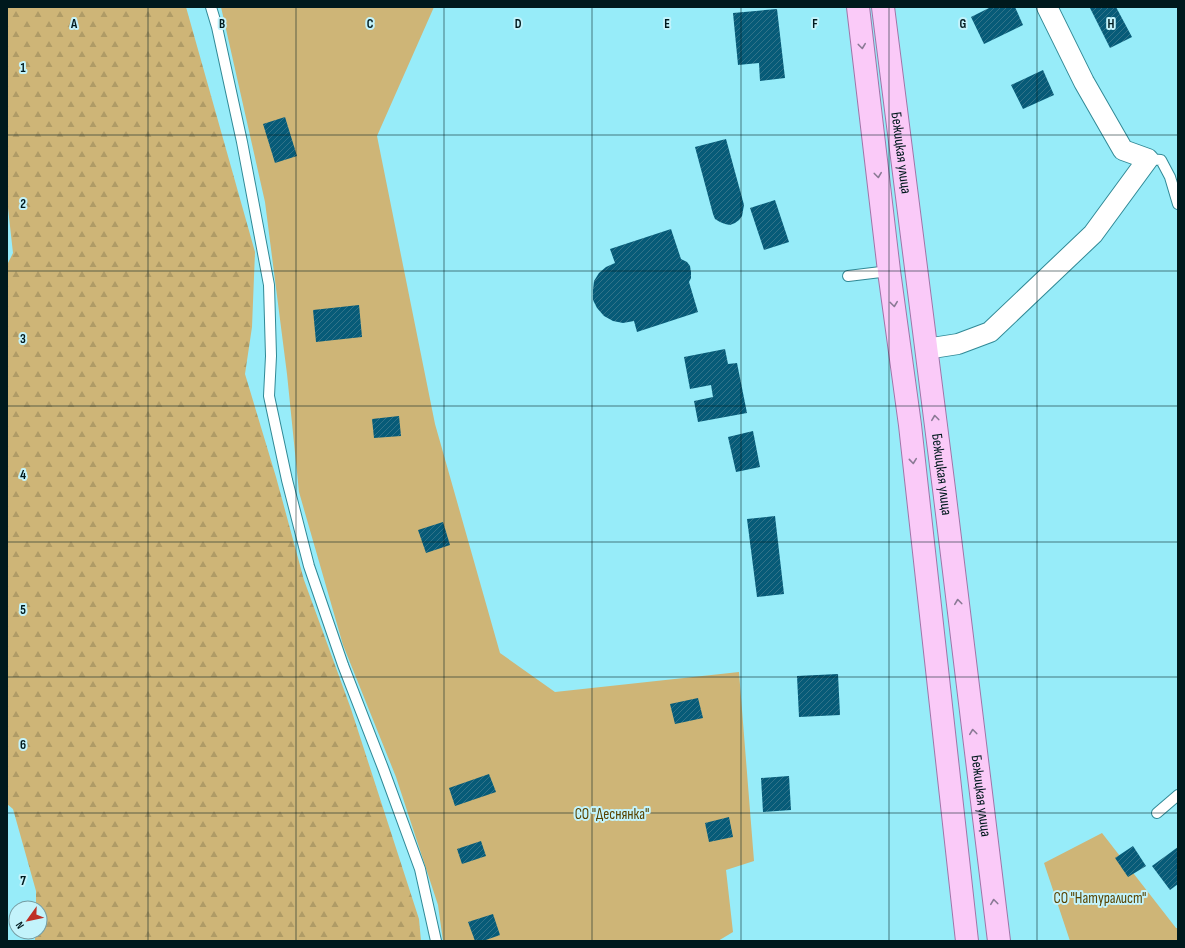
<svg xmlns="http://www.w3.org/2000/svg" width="1185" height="948" font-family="'Sofia Sans Condensed',sans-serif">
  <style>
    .forest { fill: url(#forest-firs) }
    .green { fill: #ceb577 }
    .building { fill: url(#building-hatch) }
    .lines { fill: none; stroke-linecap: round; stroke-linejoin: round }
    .lane-casing { stroke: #318996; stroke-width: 12 }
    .street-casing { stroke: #318996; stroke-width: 22 }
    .primary-casing { stroke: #a175a8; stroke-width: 24 }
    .lane { stroke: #fff; stroke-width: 10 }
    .street { stroke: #fff; stroke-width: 20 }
    .primary { stroke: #facaf8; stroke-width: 22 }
    .oneway { stroke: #8a7a95 }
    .grid { fill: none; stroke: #00191d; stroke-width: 1; stroke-opacity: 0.55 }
    .labels { text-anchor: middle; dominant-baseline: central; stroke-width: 4; stroke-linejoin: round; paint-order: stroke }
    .street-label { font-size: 15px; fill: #00191d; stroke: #c3f3fb }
    .park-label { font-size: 15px; fill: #584300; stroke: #c3f3fb }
    .grid-label { font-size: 13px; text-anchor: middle; font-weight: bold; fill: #00191d; stroke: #c3f3fb; stroke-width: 4; stroke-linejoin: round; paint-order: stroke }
  </style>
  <defs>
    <pattern id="forest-firs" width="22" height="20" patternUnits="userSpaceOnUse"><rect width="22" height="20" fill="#ceb577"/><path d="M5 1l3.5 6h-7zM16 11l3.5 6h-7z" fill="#af9b66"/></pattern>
    <pattern id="building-hatch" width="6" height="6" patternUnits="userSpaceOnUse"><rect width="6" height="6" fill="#075b78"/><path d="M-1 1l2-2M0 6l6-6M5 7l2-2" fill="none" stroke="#327389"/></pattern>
  </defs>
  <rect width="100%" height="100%" fill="#97ecf9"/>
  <!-- forest -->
  <path class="forest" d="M7 7H186L255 252 252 327 245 374 276 477 304 580 351 709 419 919 421 941H35V932H40V908H36V891L13 809 7 804V265L13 253 7 199Z"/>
  <!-- green -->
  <g class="green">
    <path d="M221 7H434L377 136 435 424 500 653 555 692 739 672 754 861 726 870 733 932 718 941H443L438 905 396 777 343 645 299 492 287 374 265 202Z"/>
    <path d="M1102 833 1176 928H1178V941H1070L1044 863Z"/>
  </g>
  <!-- building -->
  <g class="building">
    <path d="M991 7H1015L1023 25 984 44 971 17Z"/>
    <path d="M1092 7H1116L1132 37 1110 48 1090 8Z"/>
    <path d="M777 9 785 78 760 81 759 63 738 65 733 13Z"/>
    <path d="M1043 70 1054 95 1023 109 1011 85Z"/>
    <path d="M285 117 297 156 275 163 263 124Z"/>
    <path d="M726 139 744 205 742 216 739 220 735 223 730 225 725 224 720 222 715 219 713 214 695 147Z"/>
    <path d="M775 200 789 242 764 250 750 208Z"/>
    <path d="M671 229 681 259 687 262 690 266 691 272V278L689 282 698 312 637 332 634 321 623 323 613 321 604 316 597 308 593 300V290L594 281 599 273 606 267 615 263 610 249Z"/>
    <path d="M359 305 362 337 316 342 313 310Z"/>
    <path d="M725 349 728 364 737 363 747 413 698 422 694 401 713 397 711 385 690 389 684 357Z"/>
    <path d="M399 416 401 436 374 438 372 419Z"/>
    <path d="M753 431 760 467 736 472 728 437Z"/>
    <path d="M775 516 784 594 757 597 747 519Z"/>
    <path d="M443 522 450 545 426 553 418 530Z"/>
    <path d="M838 674 840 715 799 717 797 676Z"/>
    <path d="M698 698 703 718 675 724 670 704Z"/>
    <path d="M489 774 496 792 455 806 449 788Z"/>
    <path d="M789 776 791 810 763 812 761 778Z"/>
    <path d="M729 817 733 837 709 842 705 823Z"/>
    <path d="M481 841 486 856 462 864 457 849Z"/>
    <path d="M1133 846 1146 866 1128 877 1115 858Z"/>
    <path d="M1178 847V884L1170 890 1152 866Z"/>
    <path d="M493 914 500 935 483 941H475L468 922Z"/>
  </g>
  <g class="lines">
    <!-- lane casing -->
    <g class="lane-casing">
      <g id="lane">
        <path d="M211 7 217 27 242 142 269 285 271 356 269 396 287 480 309 566 343 665 383 768 420 869 436 941"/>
        <path d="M1148 159 1161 160 1170 177 1178 204"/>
        <path d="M848 276 889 271"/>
        <path d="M1157 813 1178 795"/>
      </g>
    </g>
    <!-- street casing -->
    <g class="street-casing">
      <path id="street" d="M926 349 958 344 990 332 1093 234 1148 159 1123 150 1084 82 1047 7"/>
    </g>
    <!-- primary casing -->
    <g class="primary-casing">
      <g id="primary">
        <path d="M858 7 889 271 910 425 967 941"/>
        <path id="s1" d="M883 7 944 489 999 941"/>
      </g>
    </g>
    <!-- lane -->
    <use href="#lane" class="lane"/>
    <!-- street -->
    <use href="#street" class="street"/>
    <!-- primary -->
    <use href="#primary" class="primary"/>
  </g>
  <!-- one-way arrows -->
  <defs><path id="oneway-chevron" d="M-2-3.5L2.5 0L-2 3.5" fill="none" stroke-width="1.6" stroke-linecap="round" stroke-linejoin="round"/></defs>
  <g class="oneway">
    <use href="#oneway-chevron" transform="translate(862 46) rotate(83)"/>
    <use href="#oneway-chevron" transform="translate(878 175) rotate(83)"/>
    <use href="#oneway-chevron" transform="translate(894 304) rotate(83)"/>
    <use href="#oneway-chevron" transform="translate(935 418) rotate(-97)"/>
    <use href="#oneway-chevron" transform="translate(913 461) rotate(84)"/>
    <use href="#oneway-chevron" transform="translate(958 602) rotate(-97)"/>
    <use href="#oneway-chevron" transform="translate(973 732) rotate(-97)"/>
    <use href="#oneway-chevron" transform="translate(994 902) rotate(-97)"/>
  </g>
  <!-- grid -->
  <path class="grid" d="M148 7V941M296 7V941M444 7V941M592 7V941M741 7V941M889 7V941M1037 7V941M7 135H1178M7 271H1178M7 406H1178M7 542H1178M7 677H1178M7 813H1178"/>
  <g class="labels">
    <!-- street labels -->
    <g class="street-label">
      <text stroke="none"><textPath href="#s1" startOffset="147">Бежицкая улица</textPath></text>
      <text stroke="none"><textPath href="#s1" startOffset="471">Бежицкая улица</textPath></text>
      <text stroke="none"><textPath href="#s1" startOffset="795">Бежицкая улица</textPath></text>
    </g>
    <!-- park labels -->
    <g class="park-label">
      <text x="612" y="814">СО "Деснянка"</text>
      <text x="1100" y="898">СО "Натуралист"</text>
    </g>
  </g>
  <g class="grid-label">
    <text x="74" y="28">A</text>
    <text x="222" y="28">B</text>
    <text x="370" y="28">C</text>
    <text x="518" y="28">D</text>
    <text x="667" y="28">E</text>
    <text x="815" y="28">F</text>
    <text x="963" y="28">G</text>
    <text x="1111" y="28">H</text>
    <text x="23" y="72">1</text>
    <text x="23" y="208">2</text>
    <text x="23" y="343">3</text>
    <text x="23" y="479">4</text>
    <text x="23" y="614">5</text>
    <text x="23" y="749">6</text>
    <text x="23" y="885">7</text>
  </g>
  <!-- border -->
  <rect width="1185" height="948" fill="none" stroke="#00191d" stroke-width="16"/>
  <!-- north arrow -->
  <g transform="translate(28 920) rotate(237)"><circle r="19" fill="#c3f3fb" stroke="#759ca2"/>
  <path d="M0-3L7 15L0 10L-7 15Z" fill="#be3027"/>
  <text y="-6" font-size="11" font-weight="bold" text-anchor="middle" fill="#00191d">N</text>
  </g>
</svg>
